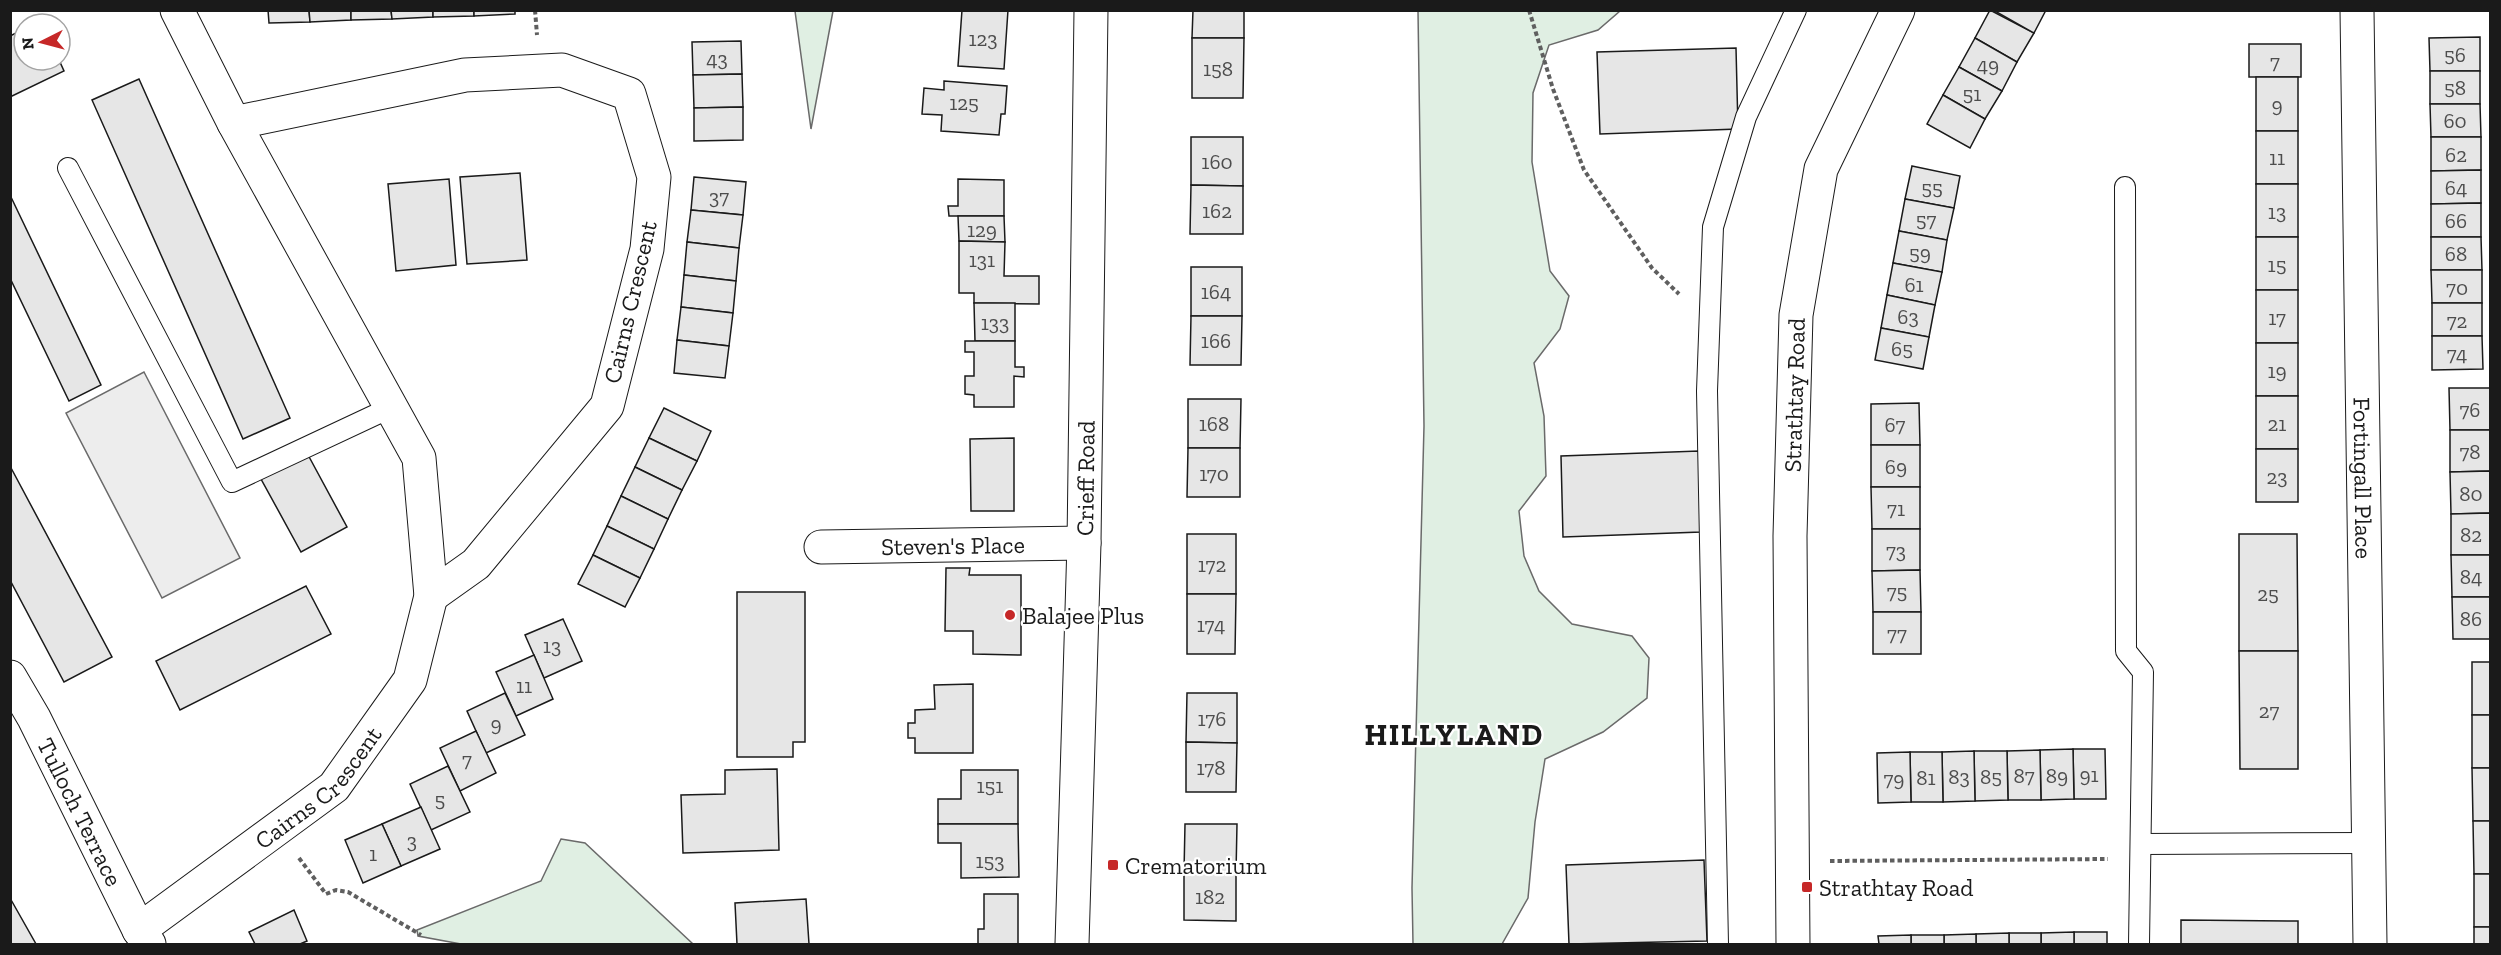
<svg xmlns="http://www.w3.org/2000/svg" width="2501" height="955" font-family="'Zilla Slab',serif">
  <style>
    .green { fill: #e0efe3; stroke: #6a6a6a; stroke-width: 1.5 }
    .parking { fill: #ededed; stroke: #6a6a6a; stroke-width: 1.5 }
    .building { fill: #e6e6e6; stroke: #1a1a1a; stroke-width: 1.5 }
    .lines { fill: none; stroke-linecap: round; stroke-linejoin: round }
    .service-casing { stroke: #1a1a1a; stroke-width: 22 }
    .minor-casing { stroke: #1a1a1a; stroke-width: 35 }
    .primary-casing { stroke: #1a1a1a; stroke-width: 35 }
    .path { stroke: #5f5f5f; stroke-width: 4; stroke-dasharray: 4.5 3; stroke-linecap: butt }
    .service { stroke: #fff; stroke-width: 20 }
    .minor { stroke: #fff; stroke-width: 33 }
    .primary { stroke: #fff; stroke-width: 33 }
    .poi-dot { fill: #c62828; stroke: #fff; stroke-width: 2 }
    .labels { text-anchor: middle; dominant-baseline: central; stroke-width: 4.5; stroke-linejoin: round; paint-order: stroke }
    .number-label { font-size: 21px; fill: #4d4d4d }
    .street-label { font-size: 24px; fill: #1a1a1a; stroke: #fff }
    .poi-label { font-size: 24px; fill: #1a1a1a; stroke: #fff; text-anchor: start }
    .district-label { font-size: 30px; font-weight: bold; letter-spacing: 1.5px; fill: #1a1a1a; stroke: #fff }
  </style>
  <rect width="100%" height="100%" fill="#fff"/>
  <!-- green -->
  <g class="green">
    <path d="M795 11H833L811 129Z"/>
    <path d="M1418 11H1620L1598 30 1549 45 1533 93 1532 162 1550 271 1569 296 1560 329 1534 363 1544 416 1546 476 1519 511 1524 556 1539 591 1572 624 1632 636 1649 658 1647 698 1603 732 1545 759 1535 822 1528 898 1502 944H1413L1412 888 1424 426Z"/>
    <path d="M561 839 585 843 693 944H461L418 936 417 930 541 881Z"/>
  </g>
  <!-- parking -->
  <path class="parking" d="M144 372 240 558 162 598 66 413Z"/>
  <!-- building -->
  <g class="building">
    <path d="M268 10H309L310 22 269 23Z"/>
    <path d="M309 10H351V20L310 22Z"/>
    <path d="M351 10H391L392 19 351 20Z"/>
    <path d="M391 10H433V17L392 19Z"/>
    <path d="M433 10H474V16L433 17Z"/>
    <path d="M474 10H515V14L474 16Z"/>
    <path d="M962 10H1008L1004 69 958 66Z"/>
    <path d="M1193 10H1244V38H1192Z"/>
    <path d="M1990 10 2034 33 2017 62 1975 38Z"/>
    <path d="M1993 10H2046L2034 33Z"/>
    <path d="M24 29V60H59L64 71 10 97V36Z"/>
    <path d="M2480 37V71H2430L2429 38Z"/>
    <path d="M1192 38H1244L1243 98H1192Z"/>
    <path d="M1975 38 2017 62 2002 91 1959 67Z"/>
    <path d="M741 41 742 74 693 75 692 42Z"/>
    <rect x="2249" y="44" width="52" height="33"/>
    <path d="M1736 48 1738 129 1600 134 1597 52Z"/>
    <path d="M1959 67 2002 91 1985 119 1943 95Z"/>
    <rect x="2430" y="71" width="50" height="33"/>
    <path d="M742 74 743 107 694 108 693 75Z"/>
    <rect x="2256" y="77" width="42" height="54"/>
    <path d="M139 79 290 418 243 439 92 100Z"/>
    <path d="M944 81 1007 86 1005 114H1001L999 135 941 131 942 115 922 114 924 88 944 90Z"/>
    <path d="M1943 95 1985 119 1970 148 1927 124Z"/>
    <path d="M2430 104H2480L2481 137H2431Z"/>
    <path d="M743 107V140L694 141V108Z"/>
    <rect x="2256" y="131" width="42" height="53"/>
    <path d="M1191 137H1243V186L1191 185Z"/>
    <path d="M2431 137H2481V170L2431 171Z"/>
    <path d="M1912 166 1960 176 1954 208 1905 199Z"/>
    <path d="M2481 170V203L2431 204V171Z"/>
    <path d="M520 173 527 260 467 264 460 177Z"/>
    <path d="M694 177 746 182 743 215 691 210Z"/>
    <path d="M449 179 456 265 396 271 388 184Z"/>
    <path d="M958 179 1004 180V216H949L948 206H958Z"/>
    <rect x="2256" y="184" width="42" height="53"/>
    <path d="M1191 185 1243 186V234H1190Z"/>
    <path d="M10 195 101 385 69 401 10 278Z"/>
    <path d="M1905 199 1954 208 1947 240 1899 231Z"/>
    <path d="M2481 203V237H2431V204Z"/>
    <path d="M691 210 743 215 739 248 687 242Z"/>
    <path d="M958 216H1004L1005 242 959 241Z"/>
    <path d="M1899 231 1947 240 1942 272 1893 263Z"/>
    <rect x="2256" y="237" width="42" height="53"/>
    <path d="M2431 237H2481L2482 270H2431Z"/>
    <path d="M959 241 1005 242 1004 276H1039V304L974 303V293H959Z"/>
    <path d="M687 242 739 248 736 281 684 275Z"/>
    <path d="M1893 263 1942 272 1935 305 1887 295Z"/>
    <rect x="1191" y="267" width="51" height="49"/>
    <path d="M2431 270H2482V303H2432Z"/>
    <path d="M684 275 736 281 733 313 681 307Z"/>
    <rect x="2256" y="290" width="42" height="53"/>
    <path d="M1887 295 1935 305 1929 337 1881 328Z"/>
    <path d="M974 303H1015V341H975Z"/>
    <rect x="2432" y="303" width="50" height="33"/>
    <path d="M681 307 733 313 729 346 677 340Z"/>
    <path d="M1191 316H1242L1241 365H1190Z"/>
    <path d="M1881 328 1929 337 1923 369 1875 360Z"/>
    <path d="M2432 336H2482L2483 369 2432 370Z"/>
    <path d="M677 340 729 346 725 378 674 373Z"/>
    <path d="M965 341H1015V367H1024V377L1014 376V407H974V395L965 394V376H974V352H965Z"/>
    <rect x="2256" y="343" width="42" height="53"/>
    <path d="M2449 388H2490V430H2450Z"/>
    <rect x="2256" y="396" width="42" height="53"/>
    <path d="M1188 399H1241L1240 448H1188Z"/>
    <path d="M1919 403 1920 445H1871V404Z"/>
    <path d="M664 408 711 431 697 461 649 438Z"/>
    <path d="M2450 430H2490V471L2450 472Z"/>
    <path d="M649 438 697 461 682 490 635 467Z"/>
    <path d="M1014 438V511H971L970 439Z"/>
    <rect x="1871" y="445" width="49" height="42"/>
    <path d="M1188 448H1240V497H1187Z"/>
    <rect x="2256" y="449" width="42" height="53"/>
    <path d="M1699 451 1701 532 1563 537 1561 456Z"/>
    <path d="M307 453 347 527 301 552 261 479Z"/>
    <path d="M10 466 112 657 64 682 10 580Z"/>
    <path d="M635 467 682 490 668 519 621 496Z"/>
    <path d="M2490 471V513L2451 514 2450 472Z"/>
    <path d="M1871 487H1920V529H1872Z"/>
    <path d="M621 496 668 519 654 549 607 526Z"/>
    <path d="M2490 513V555H2451V514Z"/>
    <path d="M607 526 654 549 640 578 593 555Z"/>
    <path d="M1872 529H1920V570L1872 571Z"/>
    <rect x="1187" y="534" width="49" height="60"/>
    <path d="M2239 534H2297L2298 651H2239Z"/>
    <path d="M593 555 640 578 625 607 578 584Z"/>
    <path d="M2451 555H2490V597H2452Z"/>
    <path d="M946 568H970L969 575H1021V655L973 654V631H945Z"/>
    <path d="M1920 570 1921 612H1873L1872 571Z"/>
    <path d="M306 586 331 634 180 710 156 661Z"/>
    <path d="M737 592H805V742H793V757H737Z"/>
    <path d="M1187 594H1236L1235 654H1187Z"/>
    <path d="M2452 597H2490V639H2453Z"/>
    <rect x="1873" y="612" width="48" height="42"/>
    <path d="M563 619 582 661 544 678 525 635Z"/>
    <path d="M2239 651H2298V769H2240Z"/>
    <path d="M534 655 553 699 516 716 496 672Z"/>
    <rect x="2472" y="662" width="18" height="53"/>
    <path d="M973 684V753H915V738H908V723H915V710L935 709 934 685Z"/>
    <path d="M505 693 525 735 486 753 467 711Z"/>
    <path d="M1187 693H1237V743L1186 742Z"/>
    <rect x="2472" y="715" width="18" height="53"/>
    <path d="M476 731 496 773 460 791 440 748Z"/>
    <path d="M1186 742 1237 743 1236 792H1186Z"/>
    <path d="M2073 749H2105L2106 799H2074Z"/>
    <path d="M2073 749 2074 799 2041 800 2040 750Z"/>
    <path d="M2040 750 2041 800H2008L2007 751Z"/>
    <path d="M1974 751H2007L2008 800 1975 801Z"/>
    <path d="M1974 751 1975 801 1943 802 1942 752Z"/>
    <path d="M1910 752H1942L1943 802H1911Z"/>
    <path d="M1910 752 1911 802 1878 803 1877 753Z"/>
    <path d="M448 766 470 812 431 830 410 784Z"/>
    <path d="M2472 768H2490V821H2473Z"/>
    <path d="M777 769 779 850 683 853 681 795 725 794V770Z"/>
    <path d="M961 770H1018V824H938V799H961Z"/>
    <path d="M421 807 440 849 401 866 382 824Z"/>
    <path d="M2473 821H2490V874H2474Z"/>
    <path d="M382 824 401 866 363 883 345 840Z"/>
    <path d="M938 824H1018L1019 877 961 878V843H938Z"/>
    <path d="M1185 824H1237L1236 873 1184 872Z"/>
    <path d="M1704 860 1707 941 1569 944 1566 865Z"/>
    <path d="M1184 872 1236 873V921L1184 920Z"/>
    <rect x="2474" y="874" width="16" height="53"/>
    <path d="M984 894H1018V944H978V929H984Z"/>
    <path d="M10 898 36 944H10Z"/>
    <path d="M806 899 809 944H737L735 903Z"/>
    <path d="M294 910 307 941 300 944H255L249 932Z"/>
    <path d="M2181 920 2298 921V944H2181Z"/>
    <rect x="2474" y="927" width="16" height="17"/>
    <rect x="2074" y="932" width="33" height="12"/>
    <path d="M2074 932V944H2041V933Z"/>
    <rect x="2009" y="933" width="32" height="11"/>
    <path d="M2009 933V944H1976V934Z"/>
    <path d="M1976 934V944H1944V935Z"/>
    <rect x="1911" y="935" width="33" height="9"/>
    <path d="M1911 935V944H1879L1878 936Z"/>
  </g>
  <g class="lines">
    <!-- service casing -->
    <g class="service-casing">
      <g id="service">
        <path d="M68 168 232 482 392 407"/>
        <path d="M2125 187 2126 651 2143 672 2139 944"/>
        <path d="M2142 844 2369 843"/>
        <path d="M1718 944 1707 391 1713 227 1746 117 1796 10"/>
      </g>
    </g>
    <!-- minor casing -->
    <g class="minor-casing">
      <g id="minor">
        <path id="s1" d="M2357 10 2370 944"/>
        <path d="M234 123 465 75 562 70 629 94 654 177 647 249 607 406 476 564 431 596"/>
        <path id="s2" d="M821 547 1084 543"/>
        <path id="s3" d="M10 677 34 718 139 930 149 944"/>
        <path id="s4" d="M139 930 334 787 410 680 431 596 419 458 234 123 177 10"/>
        <path id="s5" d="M1793 944 1790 536 1796 315 1821 169 1898 10"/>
      </g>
    </g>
    <!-- primary casing -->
    <g class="primary-casing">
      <g id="primary">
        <path id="s6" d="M1072 944 1084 543 1091 10"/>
      </g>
    </g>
    <!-- path -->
    <g class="path">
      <path d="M535 10 537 35"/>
      <path d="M1529 10 1553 89 1584 170 1652 268 1679 294"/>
      <path d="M299 858 326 894 336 890 348 892 421 935"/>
      <path d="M1830 861 2108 859"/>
    </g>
    <!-- service -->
    <use href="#service" class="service"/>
    <!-- minor -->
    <use href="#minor" class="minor"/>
    <!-- primary -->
    <use href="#primary" class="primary"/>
  </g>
  <!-- markers -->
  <g class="poi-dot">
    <circle cx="1010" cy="615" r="6"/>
    <rect x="1107" y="859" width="12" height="12" rx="3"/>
    <rect x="1801" y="881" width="12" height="12" rx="3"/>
  </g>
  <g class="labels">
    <!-- number labels -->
    <g class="number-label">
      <text x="983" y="38">123</text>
      <text x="2455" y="54">56</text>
      <text x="717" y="58">43</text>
      <text x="2275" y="61">7</text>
      <text x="1988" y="64">49</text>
      <text x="1218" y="68">158</text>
      <text x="2455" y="87">58</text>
      <text x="1972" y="93">51</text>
      <text x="964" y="102">125</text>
      <text x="2277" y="104">9</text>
      <text x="2455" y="120">60</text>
      <text x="2456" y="154">62</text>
      <text x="2277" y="157">11</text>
      <text x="1217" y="161">160</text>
      <text x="1932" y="187">55</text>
      <text x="2456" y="187">64</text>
      <text x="719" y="196">37</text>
      <text x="1217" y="210">162</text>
      <text x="2277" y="211">13</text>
      <text x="1926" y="219">57</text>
      <text x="2456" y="220">66</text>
      <text x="982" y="229">129</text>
      <text x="1920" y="252">59</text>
      <text x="2456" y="253">68</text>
      <text x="982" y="259">131</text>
      <text x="2277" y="264">15</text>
      <text x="1914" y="284">61</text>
      <text x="2457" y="287">70</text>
      <text x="1216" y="291">164</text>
      <text x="1908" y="316">63</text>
      <text x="2277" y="317">17</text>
      <text x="2457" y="320">72</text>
      <text x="995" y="322">133</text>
      <text x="1216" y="340">166</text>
      <text x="1902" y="348">65</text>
      <text x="2457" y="353">74</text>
      <text x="2277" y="370">19</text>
      <text x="2470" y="409">76</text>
      <text x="1214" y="423">168</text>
      <text x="2277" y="423">21</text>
      <text x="1895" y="424">67</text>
      <text x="2470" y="451">78</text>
      <text x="1896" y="466">69</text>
      <text x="1214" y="473">170</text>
      <text x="2277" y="476">23</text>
      <text x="2471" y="493">80</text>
      <text x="1896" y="508">71</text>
      <text x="2471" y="534">82</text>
      <text x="1896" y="550">73</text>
      <text x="1212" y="564">172</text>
      <text x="2471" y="576">84</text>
      <text x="1897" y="591">75</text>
      <text x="2268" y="593">25</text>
      <text x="2471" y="618">86</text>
      <text x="1211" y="624">174</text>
      <text x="1897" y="633">77</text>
      <text x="552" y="645">13</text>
      <text x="524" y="685">11</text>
      <text x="2269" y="710">27</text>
      <text x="1212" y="718">176</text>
      <text x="496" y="723">9</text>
      <text x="467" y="759">7</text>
      <text x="1211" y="767">178</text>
      <text x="2089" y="774">91</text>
      <text x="2024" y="775">87</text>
      <text x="2057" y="775">89</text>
      <text x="1959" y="776">83</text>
      <text x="1991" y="776">85</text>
      <text x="1926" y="777">81</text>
      <text x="1894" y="778">79</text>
      <text x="990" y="785">151</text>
      <text x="440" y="799">5</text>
      <text x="412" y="840">3</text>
      <text x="373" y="853">1</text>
      <text x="990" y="860">153</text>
      <text x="1210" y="896">182</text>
    </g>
    <!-- street labels -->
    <g class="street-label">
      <text transform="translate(630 302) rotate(-77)">Cairns Crescent</text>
      <text stroke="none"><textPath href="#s5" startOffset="549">Strathtay Road</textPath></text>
      <text stroke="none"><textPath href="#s1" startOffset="468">Fortingall Place</textPath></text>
      <text stroke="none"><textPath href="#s6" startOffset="466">Crieff Road</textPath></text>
      <text stroke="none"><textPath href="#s2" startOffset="132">Steven's Place</textPath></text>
      <text stroke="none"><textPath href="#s4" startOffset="230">Cairns Crescent</textPath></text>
      <text stroke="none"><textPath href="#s3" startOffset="152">Tulloch Terrace</textPath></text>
    </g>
    <!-- poi labels -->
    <g class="poi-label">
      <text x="1022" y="615">Balajee Plus</text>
      <text x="1125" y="865">Crematorium</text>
      <text x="1819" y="887">Strathtay Road</text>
    </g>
    <!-- district labels -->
    <g class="district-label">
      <text x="1454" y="735">HILLYLAND</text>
    </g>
  </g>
  <!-- border -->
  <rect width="2501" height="955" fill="none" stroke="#1a1a1a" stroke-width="24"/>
  <!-- north arrow -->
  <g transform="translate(42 42) rotate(264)"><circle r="28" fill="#ffffff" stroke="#a3a3a3" stroke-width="1.5"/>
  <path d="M0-4.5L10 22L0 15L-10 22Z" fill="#c62828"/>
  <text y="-9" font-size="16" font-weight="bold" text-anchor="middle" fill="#1a1a1a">N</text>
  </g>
</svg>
